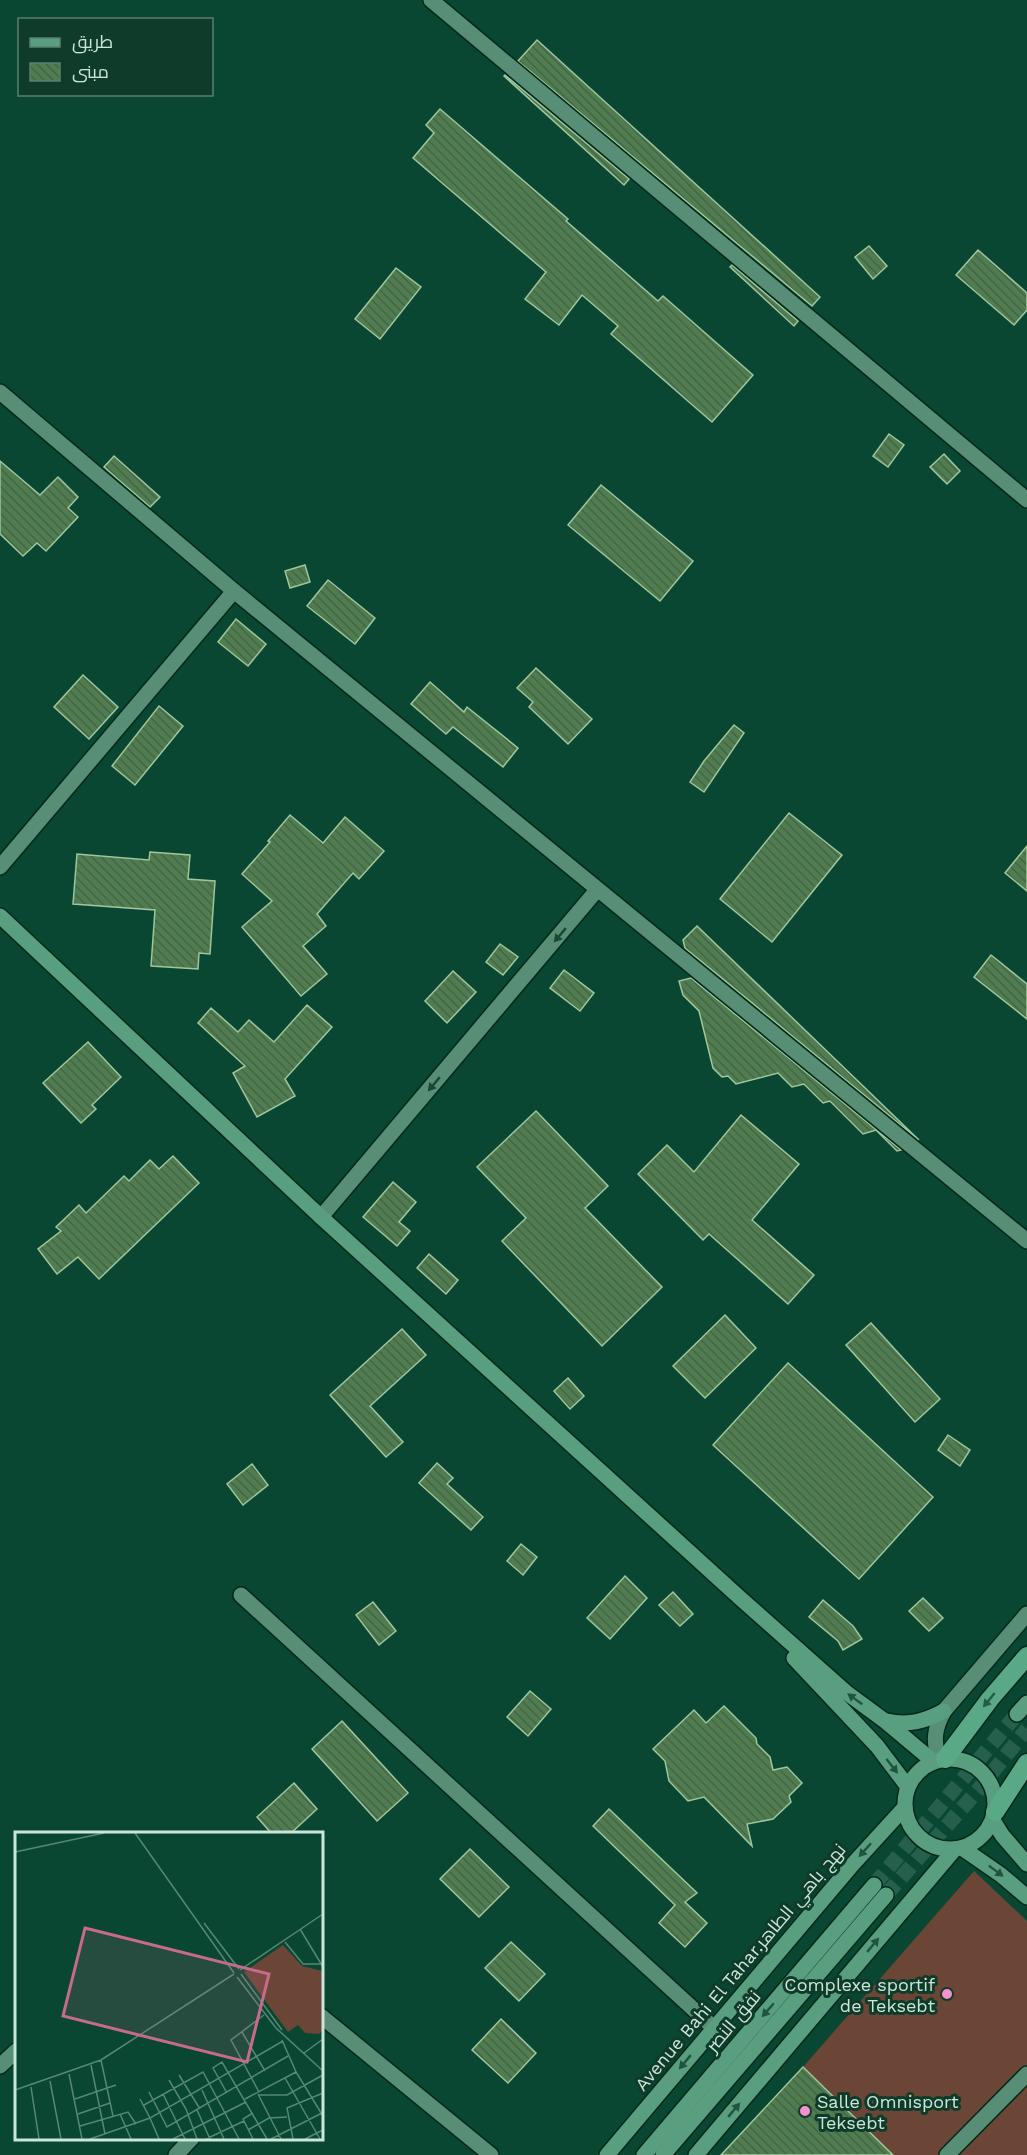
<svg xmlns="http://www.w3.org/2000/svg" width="1027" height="2155" font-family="'Work Sans',Cairo,sans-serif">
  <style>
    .pitch { fill: #6b4636 }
    .building { fill: url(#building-back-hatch); stroke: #9fc69d; stroke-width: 1.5 }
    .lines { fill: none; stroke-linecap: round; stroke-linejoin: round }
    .major-tunnel { stroke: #265f4b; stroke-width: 15; stroke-dasharray: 15 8; stroke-linecap: butt }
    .minor-casing { stroke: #002b1b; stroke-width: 18 }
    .major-casing { stroke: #002b1b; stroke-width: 18 }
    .highway-casing { stroke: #002b1b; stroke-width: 21 }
    .minor { stroke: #578e75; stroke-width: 15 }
    .major { stroke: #589e7f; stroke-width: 15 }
    .highway { stroke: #59a886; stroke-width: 18 }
    .oneway { fill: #1a4735 }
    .oneway2 { fill: #21543f }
    .oneway3 { fill: #255c46 }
    .poi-dot { fill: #f790ce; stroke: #0f3b2a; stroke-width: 2 }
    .labels { text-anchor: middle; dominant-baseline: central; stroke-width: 6; stroke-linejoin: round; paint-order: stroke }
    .street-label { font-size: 18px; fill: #cbe7d9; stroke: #0f3b2a }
    .poi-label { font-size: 18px; fill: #cbe7d9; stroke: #0f3b2a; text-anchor: end }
    .inset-road { fill: none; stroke: #578775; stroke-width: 1.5 }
    .view { fill: #c66b8d; fill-opacity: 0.15; stroke: #c66b8d; stroke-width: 3 }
    .inset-edge { fill: none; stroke: #cbe7d9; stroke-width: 3 }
  </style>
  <defs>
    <pattern id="building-back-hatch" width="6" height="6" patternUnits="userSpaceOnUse" patternTransform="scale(1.5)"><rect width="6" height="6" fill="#507d4f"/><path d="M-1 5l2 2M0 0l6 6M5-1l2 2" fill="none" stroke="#476449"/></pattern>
  </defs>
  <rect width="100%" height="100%" fill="#094732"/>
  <!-- pitch -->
  <path class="pitch" d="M974 1871 1027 1921V2155H721L803 2067Z"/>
  <!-- building -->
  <g class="building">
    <path d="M537 40 820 297 812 306 518 61Z"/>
    <path d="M505 75 629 179 624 185 504 76Z"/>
    <path d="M440 109 568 219 566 221 658 301 663 296 753 375 712 422 611 334 618 326 582 295 559 325 525 299 546 272 413 158 434 133 426 125Z"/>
    <path d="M869 246 887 266 873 279 855 257Z"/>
    <path d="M978 250 1027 293V310L1014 325 956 275Z"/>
    <path d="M732 265 798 321 794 326 730 267Z"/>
    <path d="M396 268 421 287 380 339 355 319Z"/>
    <path d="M889 434 904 445 888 467 873 456Z"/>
    <path d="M944 454 960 471 947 484 930 467Z"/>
    <path d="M114 456 160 497 150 507 104 467Z"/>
    <path d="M0 461 40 495 58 477 78 497 68 508 78 517 46 551 37 543 23 556 0 534Z"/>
    <path d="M601 485 693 561 660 601 568 525Z"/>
    <path d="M305 565 310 582 290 588 285 571Z"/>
    <path d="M328 580 375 618 355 644 307 606Z"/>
    <path d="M236 619 266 644 248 666 218 642Z"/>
    <path d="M536 668 592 719 568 744 529 707 533 702 517 688Z"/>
    <path d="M83 675 118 707 89 739 54 707Z"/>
    <path d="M430 682 464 712 467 707 518 748 503 767 453 727 446 734 411 704Z"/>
    <path d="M159 706 183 726 135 785 112 766Z"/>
    <path d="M734 725 744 733 704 792 690 782 704 761Z"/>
    <path d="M789 813 842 855 772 942 720 899Z"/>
    <path d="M290 815 323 843 345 817 384 851 359 879 353 873 317 914 326 926 303 946 327 974 301 996 242 927 272 901 242 874 270 842 268 841Z"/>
    <path d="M1027 846V891L1005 873Z"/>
    <path d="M150 852 190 855 188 879 215 881 210 954 199 953 198 969 151 966 155 910 73 904 77 854 149 860Z"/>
    <path d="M697 926 919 1140 685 948 683 940Z"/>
    <path d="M500 944 518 957 503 975 486 962Z"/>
    <path d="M991 955 1027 984V1019L974 977Z"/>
    <path d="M564 970 594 993 580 1011 550 988Z"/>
    <path d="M453 971 476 992 447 1023 425 1001Z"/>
    <path d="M691 978 901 1150 897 1151 876 1130 863 1134 830 1101 823 1103 804 1084 792 1087 778 1073 736 1084 728 1076 722 1077 713 1068 699 1011 683 995 679 981Z"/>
    <path d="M307 1005 332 1027 285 1079 295 1096 257 1117 233 1073 245 1066 198 1023 211 1008 238 1032 249 1020 274 1042Z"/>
    <path d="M88 1042 121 1077 92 1105 96 1109 81 1123 43 1083Z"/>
    <path d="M536 1111 608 1186 585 1208 662 1287 602 1346 502 1241 526 1218 477 1167Z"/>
    <path d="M741 1115 799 1164 752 1220 814 1275 788 1304 709 1234 703 1240 638 1174 667 1145 694 1172Z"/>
    <path d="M173 1156 199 1183 99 1279 78 1257 57 1274 38 1249 61 1231 56 1227 79 1205 86 1213 124 1176 129 1181 150 1160 159 1169Z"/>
    <path d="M393 1182 416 1202 399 1222 410 1231 397 1246 363 1217Z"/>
    <path d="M429 1254 458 1280 446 1294 417 1268Z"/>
    <path d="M725 1315 756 1348 705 1398 673 1366Z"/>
    <path d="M871 1323 940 1399 915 1422 846 1345Z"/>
    <path d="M402 1329 426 1355 370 1406 403 1442 386 1457 330 1395Z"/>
    <path d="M788 1363 933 1497 859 1579 713 1445Z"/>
    <path d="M568 1378 584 1396 570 1409 554 1391Z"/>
    <path d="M948 1435 970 1450 960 1466 938 1450Z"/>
    <path d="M437 1463 453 1478 447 1484 483 1517 471 1530 419 1483Z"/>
    <path d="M252 1464 268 1485 243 1505 227 1484Z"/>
    <path d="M521 1544 537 1557 523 1575 507 1561Z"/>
    <path d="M625 1576 647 1598 610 1639 587 1618Z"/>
    <path d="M673 1592 693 1614 680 1626 659 1605Z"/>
    <path d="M923 1598 943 1618 929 1631 909 1611Z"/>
    <path d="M823 1600 853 1626 862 1639 843 1650 838 1641 809 1617Z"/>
    <path d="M373 1602 396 1631 379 1645 356 1615Z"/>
    <path d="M530 1691 551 1709 528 1736 507 1717Z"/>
    <path d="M724 1706 756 1738 757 1744 770 1757 773 1770 787 1767 802 1783 789 1796 791 1802 773 1819 747 1824 752 1846 704 1797 688 1801 669 1781 665 1761 653 1749 694 1710 706 1723Z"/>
    <path d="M342 1721 408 1793 377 1821 312 1749Z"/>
    <path d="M294 1783 317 1809 290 1834H272L257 1817Z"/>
    <path d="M609 1809 697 1893 685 1902 707 1923 685 1947 659 1923 675 1905 593 1826Z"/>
    <path d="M470 1849 509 1887 479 1917 440 1879Z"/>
    <path d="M511 1942 545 1974 519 2001 485 1968Z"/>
    <path d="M501 2019 536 2053 508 2083 472 2050Z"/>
    <path d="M803 2067 893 2155H721Z"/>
  </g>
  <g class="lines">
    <!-- major-tunnel -->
    <g class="major-tunnel">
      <path d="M874 1885 1017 1714"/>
      <path d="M886 1895 979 1789 1027 1729"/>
    </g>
    <!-- minor casing -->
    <g class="minor-casing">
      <g id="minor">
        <path d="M431 0 1027 500"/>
        <path d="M0 392 234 591 1027 1241"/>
        <path d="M0 867 234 591"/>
        <path d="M321 1217 597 890"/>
        <path d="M241 1595 714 2028"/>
        <path d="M940 1760C932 1742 935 1727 944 1711L1027 1614"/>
        <path d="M321 2016 491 2155"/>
        <path d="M0 2066 16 2051"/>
        <path d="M176 2155 192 2138"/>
        <path d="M947 2155 1027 2074"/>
      </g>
    </g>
    <!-- major casing -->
    <g class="major-casing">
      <g id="major">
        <path d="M0 916 321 1217 740 1598 847 1693 885 1721 934 1762"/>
        <path d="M794 1658 877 1746 908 1787"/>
        <path d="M1017 1714 1027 1703"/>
        <path d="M887 1721C909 1726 925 1721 944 1711"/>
        <circle cx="950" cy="1804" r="45"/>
        <path d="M993 1820 1002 1835 1027 1864"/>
        <path d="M962 1848 1001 1875 1027 1897"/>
        <path d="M607 2155 853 1864 905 1807"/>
        <path d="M644 2155 874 1885"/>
        <path d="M663 2155 886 1895"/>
        <path d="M696 2155 955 1849"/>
      </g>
    </g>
    <!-- highway casing -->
    <g class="highway-casing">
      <g id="highway">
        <path d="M945 1759 990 1699 1027 1656"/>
        <path d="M995 1812 1027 1763"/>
      </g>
    </g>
    <!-- minor -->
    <use href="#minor" class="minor"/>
    <!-- major -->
    <use href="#major" class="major"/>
    <!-- highway -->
    <use href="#highway" class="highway"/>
  </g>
  <!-- one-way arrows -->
  <defs><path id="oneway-solid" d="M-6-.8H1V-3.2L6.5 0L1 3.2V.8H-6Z" transform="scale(1.5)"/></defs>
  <g class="oneway">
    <use href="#oneway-solid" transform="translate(560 935) rotate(130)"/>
    <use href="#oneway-solid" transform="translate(434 1084) rotate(130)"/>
  </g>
  <g class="oneway2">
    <use href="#oneway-solid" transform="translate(855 1699) rotate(-144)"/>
    <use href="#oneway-solid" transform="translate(892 1766) rotate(52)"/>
    <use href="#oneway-solid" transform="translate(865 1850) rotate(132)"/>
    <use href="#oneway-solid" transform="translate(996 1871) rotate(37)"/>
    <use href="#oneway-solid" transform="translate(873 1945) rotate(-50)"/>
    <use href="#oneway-solid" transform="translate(768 2010) rotate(131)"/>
    <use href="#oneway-solid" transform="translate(685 2062) rotate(130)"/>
    <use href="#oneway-solid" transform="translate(734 2110) rotate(-50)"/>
  </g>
  <use class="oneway3" href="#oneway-solid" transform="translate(989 1700) rotate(129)"/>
  <!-- markers -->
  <g class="poi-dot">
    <circle cx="947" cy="1994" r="6"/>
    <circle cx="805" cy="2111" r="6"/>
  </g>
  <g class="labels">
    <!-- street labels -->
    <g class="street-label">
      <text transform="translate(740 1967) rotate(-50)">Avenue Bahi El Tahar,نهج باهي الطاهر</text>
      <text transform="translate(733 2021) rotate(-50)">نفق النصر</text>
    </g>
    <!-- poi labels -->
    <g class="poi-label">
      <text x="935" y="1984">Complexe sportif<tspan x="935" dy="21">de Teksebt</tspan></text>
      <text x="817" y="2101" text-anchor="start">Salle Omnisport<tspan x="817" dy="21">Teksebt</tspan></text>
    </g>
  </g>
  <!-- overview -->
  <g transform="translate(15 1832)">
    <rect width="308" height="308" fill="#094732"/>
    <path d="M268 113 287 134 308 139 307 199 304 202 290 201 283 193 273 200 229 140Z" fill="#6b4636"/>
    <path class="inset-road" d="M120 1 219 141M0 20 89 1M189 91 224 137M285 97 308 135M270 110 288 132H308M225 138 308 82M226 142 267 198M222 145 261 196 308 239M227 200 250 239M267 208 281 240 308 284M289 221 308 207M86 228 98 284M76 233 90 302M54 242 67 307M164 243 185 277M270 246 305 307M154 248 171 277 182 307M35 249 46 307M16 255 24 307M0 258 86 228 219 142M187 258 209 307M134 260 152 295 273 224M244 260 216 208 249 183M212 261 198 236 207 230 252 307M148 262 170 307M243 262 266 307M243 263H272L308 243M60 267 101 253M230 267 281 240M129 273 188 240 224 307M182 278 195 307M238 281 228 287 238 307M63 282 95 271M105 282 116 307M65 294 113 280 121 292M233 298 254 286 272 285M75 307 135 286 125 267M144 307 135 286 268 209M158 307 231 270M191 307 229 289M256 307 307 281M278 307 272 276 308 261M290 307 308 298"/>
    <path class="view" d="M70 96 254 142 232 230 48 184Z"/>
    <rect width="308" height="308" class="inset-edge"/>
  </g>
  <!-- legend -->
  <rect x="18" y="18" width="195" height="78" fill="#0f3b2a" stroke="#5a8070" stroke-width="1.5"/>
  <rect x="30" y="38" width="30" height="9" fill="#589e7f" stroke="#5a8070" stroke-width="1.5"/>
  <text x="72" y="48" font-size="18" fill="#cbe7d9">طريق</text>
  <rect x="30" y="63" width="30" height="18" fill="url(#building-back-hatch)" stroke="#5a8070" stroke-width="1.5"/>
  <text x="72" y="78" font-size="18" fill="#cbe7d9">مبنى</text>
</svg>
